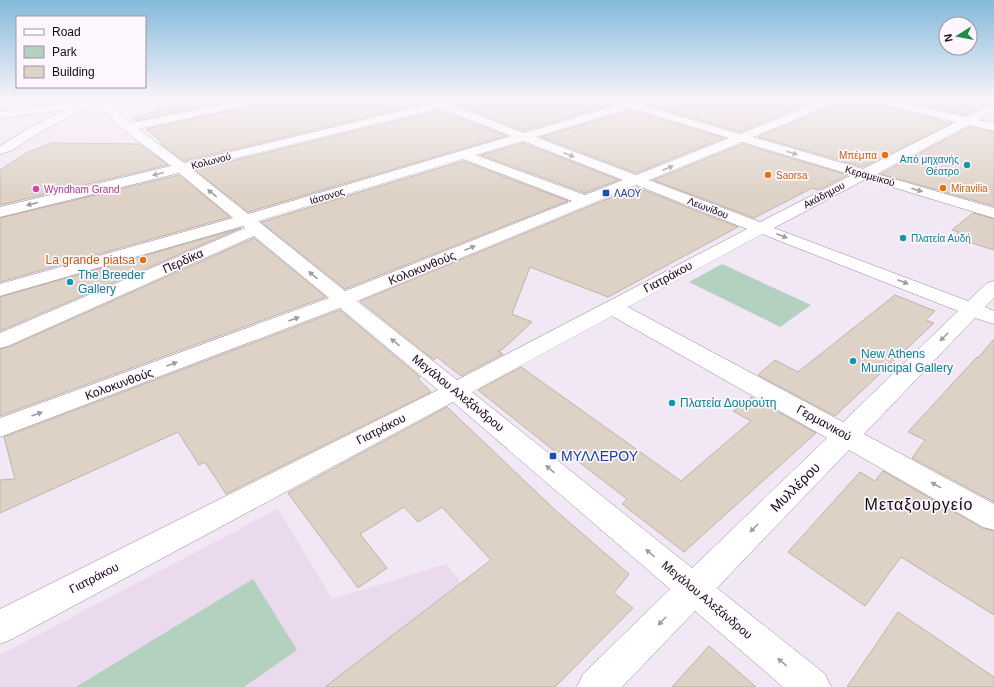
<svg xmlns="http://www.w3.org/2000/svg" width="994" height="687" font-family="Helvetica,sans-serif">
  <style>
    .built { fill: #ebdaed }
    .green { fill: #b4d0bf }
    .building { fill: #ded2c6; stroke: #bfb4a7 }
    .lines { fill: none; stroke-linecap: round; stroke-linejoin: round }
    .minor-casing { stroke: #948995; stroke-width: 1 }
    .major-casing { stroke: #948995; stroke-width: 1 }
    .minor { fill: #fff; fill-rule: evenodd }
    .major { fill: #fff; fill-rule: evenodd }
    .oneway { fill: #9f9e9f }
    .food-dot { fill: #e8710a; stroke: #fdf6fe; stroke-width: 1.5 }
    .culture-dot { fill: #0f9aa8; stroke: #fdf6fe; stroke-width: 1.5 }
    .hotel-dot { fill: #d1479c; stroke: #fdf6fe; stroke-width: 1.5 }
    .transit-dot { fill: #1a4fb4; stroke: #fdf6fe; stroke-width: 1.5 }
    .labels { text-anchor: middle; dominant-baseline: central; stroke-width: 3.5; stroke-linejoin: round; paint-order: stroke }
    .far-food-label { font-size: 10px; fill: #c56008; stroke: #fdf6fe; text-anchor: start }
    .far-culture-label { font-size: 10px; fill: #0d838f; stroke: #fdf6fe; text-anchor: end }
    .far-street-label { font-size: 10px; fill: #0f0c10; stroke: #fdf6fe }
    .far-hotel-label { font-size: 10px; fill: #b23c85; stroke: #fdf6fe; text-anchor: start }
    .far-transit-label { font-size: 10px; fill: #164399; stroke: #fdf6fe; text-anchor: start }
    .food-label { font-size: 12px; fill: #c56008; stroke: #fdf6fe; text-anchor: end }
    .street-label { font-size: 12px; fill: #0f0c10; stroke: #fdf6fe }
    .culture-label { font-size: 12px; fill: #0d838f; stroke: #fdf6fe; text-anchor: start }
    .near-transit-label { font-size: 14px; fill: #164399; stroke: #fdf6fe; text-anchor: start }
    .near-street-label { font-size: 14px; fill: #0f0c10; stroke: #fdf6fe }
    .near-neighbourhood-label { font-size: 16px; letter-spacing: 1px; fill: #0f0c10; stroke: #fdf6fe }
  </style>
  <rect width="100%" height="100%" fill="#f2e7f4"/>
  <!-- built -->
  <path class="built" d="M278 509 332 599 447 564 537 687H0V655Z"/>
  <!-- green -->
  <g class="green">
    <path d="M722 264 811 305 780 327 689 282Z"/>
    <path d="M253 579 297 650 244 687H76Z"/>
  </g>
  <!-- building -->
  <g class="building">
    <path d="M178 98H244L136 121 133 118 179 104Z"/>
    <path d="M276 98H417L425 103 184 161 161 144H164L146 129 270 102Z"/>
    <path d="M474 98H633L524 131 457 105 472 101Z"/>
    <path d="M659 98H824L740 132 647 105 657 101Z"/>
    <path d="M845 98H862L864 101 952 123 863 167 758 137 844 101Z"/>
    <path d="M891 98H994V103L966 115Z"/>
    <path d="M440 110 506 136 248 212 195 170Z"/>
    <path d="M630 110 724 138 636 173 541 137Z"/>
    <path d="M969 127 994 132V206L881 174Z"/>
    <path d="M52 143 139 144 168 165 0 205V170L28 152Z"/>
    <path d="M523 143 619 180 585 193 481 155Z"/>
    <path d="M742 144 848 175 819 190 812 188 754 218 653 180Z"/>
    <path d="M463 161 568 201 345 289 261 222Z"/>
    <path d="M179 175 230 217 0 282V218Z"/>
    <path d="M636 187 738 227 608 297 530 267 512 314 532 322 503 349 498 351 503 354 461 376 437 357 434 360 360 301Z"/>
    <path d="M973 213 994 219V250L953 237 959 232 952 230Z"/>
    <path d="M241 228 0 331V297Z"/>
    <path d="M254 238 326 297 0 416V349L9 347Z"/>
    <path d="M895 295 935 311 926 320 934 323 835 416 758 375 775 360 798 372Z"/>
    <path d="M340 310 420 377 418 379 431 392 226 494 205 462 199 465 178 432 0 513V480L15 479 4 437Z"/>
    <path d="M994 339V502L912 458 925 440 908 432 977 357 978 358Z"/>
    <path d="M521 367 681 481 751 421 733 411 751 397 816 433 684 552 622 504 627 499 562 449 557 453 478 390Z"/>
    <path d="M447 407 554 509 629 574 614 593 633 608 555 687H325L491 560 442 507 418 522 404 507 360 534 387 568 358 588 288 493Z"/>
    <path d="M883 471 982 528 994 531V615L901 557 865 606 788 552 860 472 875 481Z"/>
    <path d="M898 612 994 677V687H847Z"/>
    <path d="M709 646 756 687H672Z"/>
  </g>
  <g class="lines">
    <!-- minor casing -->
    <g class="minor-casing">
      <path id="minor" d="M253 98H275L270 101 138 129 184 163 429 104 418 98H433L441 101 454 98H473L472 100 452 105 524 133 623 103 624 102 641 98H658L657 100 642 105 740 134 829 98H844L843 100 753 137 863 169 956 122 864 100 863 98H883L966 117 994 104V111L978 120 994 123V131L969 125 877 174 994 208V218L866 179 774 228 968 301 987 283 994 281V298L985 307 994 311V324L975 318 864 434 994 504V530L983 527 849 450 717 588 825 674 831 687H783L695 611 622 687H577L583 674 670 589 453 402 12 639 0 644V609L438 390 340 308 0 437V418L329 298 254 236 8 346 0 348V333L245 228 243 226 0 296V284L233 218 179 173 0 217V207L171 166 124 130 97 104 96 102 97 100H105L131 123ZM440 108 511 136 248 214 192 169ZM630 108 729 138 636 175 536 137ZM523 141 623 180 585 195 476 155ZM742 142 852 175 760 222 649 180ZM463 159 572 201 345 291 258 221ZM636 185 747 229 457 380 357 301ZM762 234 958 311 843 422 628 307ZM612 316 827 438 692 568 472 392Z"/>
    </g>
    <!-- major casing -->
    <g class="major-casing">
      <path id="major" d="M108 98H128L127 100 80 111 39 133 11 151 0 154V146L31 127 66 110 0 118V112L68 103 72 104 73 106Z"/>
    </g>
    <!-- minor -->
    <use href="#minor" class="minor"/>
    <!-- major -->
    <use href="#major" class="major"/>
  </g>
  <!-- one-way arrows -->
  <defs><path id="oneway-solid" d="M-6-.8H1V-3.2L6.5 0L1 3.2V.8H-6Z"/></defs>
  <g class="oneway">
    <use href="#oneway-solid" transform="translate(792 153) rotate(17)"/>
    <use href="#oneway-solid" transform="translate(569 155) rotate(21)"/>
    <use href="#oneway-solid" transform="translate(668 168) rotate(-22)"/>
    <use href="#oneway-solid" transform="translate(158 174) rotate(166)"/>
    <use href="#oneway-solid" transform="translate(917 190) rotate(16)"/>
    <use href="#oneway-solid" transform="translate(212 193) rotate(-141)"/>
    <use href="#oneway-solid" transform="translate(32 204) rotate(166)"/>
    <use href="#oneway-solid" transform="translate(782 236) rotate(21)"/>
    <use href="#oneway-solid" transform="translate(470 248) rotate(-22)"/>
    <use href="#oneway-solid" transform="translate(313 275) rotate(-141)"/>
    <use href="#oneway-solid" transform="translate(903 282) rotate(21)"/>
    <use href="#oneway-solid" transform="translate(294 319) rotate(-20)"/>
    <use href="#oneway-solid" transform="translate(944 337) rotate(135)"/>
    <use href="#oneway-solid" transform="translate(395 342) rotate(-141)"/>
    <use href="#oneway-solid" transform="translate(172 364) rotate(-20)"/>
    <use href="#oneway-solid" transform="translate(37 414) rotate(-20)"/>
    <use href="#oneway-solid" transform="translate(550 469) rotate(-140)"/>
    <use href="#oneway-solid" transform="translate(936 485) rotate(-151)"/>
    <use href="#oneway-solid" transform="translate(754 528) rotate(135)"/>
    <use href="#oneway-solid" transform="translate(650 553) rotate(-140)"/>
    <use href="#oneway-solid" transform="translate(662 621) rotate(134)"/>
    <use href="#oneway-solid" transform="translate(782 662) rotate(-140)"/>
  </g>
  <!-- sky -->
  <linearGradient id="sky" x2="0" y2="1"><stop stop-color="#83b9da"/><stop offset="0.51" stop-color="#f9f4fa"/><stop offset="1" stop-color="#f9f4fa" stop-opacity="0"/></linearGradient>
  <rect width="994" height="194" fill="url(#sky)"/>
  <!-- markers -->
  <g class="food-dot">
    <circle cx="885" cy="155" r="4"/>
    <circle cx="768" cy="175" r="4"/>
    <circle cx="943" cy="188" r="4"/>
    <circle cx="143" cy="260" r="4"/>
  </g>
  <g class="culture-dot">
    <circle cx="967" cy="165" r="4"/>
    <circle cx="903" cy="238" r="4"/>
    <circle cx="70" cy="282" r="4"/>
    <circle cx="853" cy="361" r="4"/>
    <circle cx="672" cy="403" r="4"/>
  </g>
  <circle class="hotel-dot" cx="36" cy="189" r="4"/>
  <g class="transit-dot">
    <rect x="602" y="189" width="8" height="8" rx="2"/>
    <rect x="549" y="452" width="8" height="8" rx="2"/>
  </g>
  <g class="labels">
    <!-- far-food labels -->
    <g class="far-food-label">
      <text x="877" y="155" text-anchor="end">Μπέμπα</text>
      <text x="776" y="175">Saorsa</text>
      <text x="951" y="188">Miravilia</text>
    </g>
    <!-- far-culture labels -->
    <g class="far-culture-label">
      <text x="959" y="159">Από μηχανής<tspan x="959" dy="12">Θέατρο</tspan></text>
      <text x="911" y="238" text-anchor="start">Πλατεία Αυδή</text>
    </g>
    <!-- far-street labels -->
    <g class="far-street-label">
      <text transform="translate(211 161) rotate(-14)">Κολωνού</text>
      <text transform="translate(870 176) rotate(16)">Κεραμεικού</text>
      <text transform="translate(824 195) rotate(-28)">Ακάδημου</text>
      <text transform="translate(327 196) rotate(-17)">Ιάσονος</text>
      <text transform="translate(708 208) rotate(21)">Λεωνίδου</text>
    </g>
    <!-- far-hotel labels -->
    <g class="far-hotel-label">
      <text x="44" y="189">Wyndham Grand</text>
    </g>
    <!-- far-transit labels -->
    <g class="far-transit-label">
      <text x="614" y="193">ΛΑΟΥ</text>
    </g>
    <!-- food labels -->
    <g class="food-label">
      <text x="135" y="260">La grande piatsa</text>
    </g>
    <!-- street labels -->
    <g class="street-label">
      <text transform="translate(183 261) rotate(-24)">Περδίκα</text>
      <text transform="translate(422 268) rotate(-22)">Κολοκυνθούς</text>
      <text transform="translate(668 277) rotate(-28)">Γιατράκου</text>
      <text transform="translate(119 384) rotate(-20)">Κολοκυνθούς</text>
      <text transform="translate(458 393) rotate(39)">Μεγάλου Αλεξάνδρου</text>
      <text transform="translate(824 423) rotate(29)">Γερμανικού</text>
      <text transform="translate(381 429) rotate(-27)">Γιατράκου</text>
      <text transform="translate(94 578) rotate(-27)">Γιατράκου</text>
      <text transform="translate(707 600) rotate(40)">Μεγάλου Αλεξάνδρου</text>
    </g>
    <!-- culture labels -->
    <g class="culture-label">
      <text x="78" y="275">The Breeder<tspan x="78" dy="14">Gallery</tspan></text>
      <text x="861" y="354">New Athens<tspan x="861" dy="14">Municipal Gallery</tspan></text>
      <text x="680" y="403">Πλατεία Δουρούτη</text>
    </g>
    <!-- near-transit labels -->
    <g class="near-transit-label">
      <text x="561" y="456">ΜΥΛΛΕΡΟΥ</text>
    </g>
    <!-- near-street labels -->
    <g class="near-street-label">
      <text transform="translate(795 487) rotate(-45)">Μυλλέρου</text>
    </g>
    <!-- near-neighbourhood labels -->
    <g class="near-neighbourhood-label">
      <text x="919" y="504">Μεταξουργείο</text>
    </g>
  </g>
  <!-- legend -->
  <rect x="16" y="16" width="130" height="72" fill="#fdf6fe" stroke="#9e989f"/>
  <rect x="24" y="29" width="20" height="6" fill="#ffffff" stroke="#9e989f"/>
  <text x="52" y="36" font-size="12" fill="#0f0c10">Road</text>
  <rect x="24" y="46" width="20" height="12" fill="#b4d0bf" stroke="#9e989f"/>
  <text x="52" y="56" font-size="12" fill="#0f0c10">Park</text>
  <rect x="24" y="66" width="20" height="12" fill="#ded2c6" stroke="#9e989f"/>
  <text x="52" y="76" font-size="12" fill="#0f0c10">Building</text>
  <!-- north arrow -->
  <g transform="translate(958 36) rotate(259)"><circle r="19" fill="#fdf6fe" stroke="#9e989f"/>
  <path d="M0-3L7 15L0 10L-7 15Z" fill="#208b42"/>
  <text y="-6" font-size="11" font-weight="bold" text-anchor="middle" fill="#0f0c10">N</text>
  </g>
</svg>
